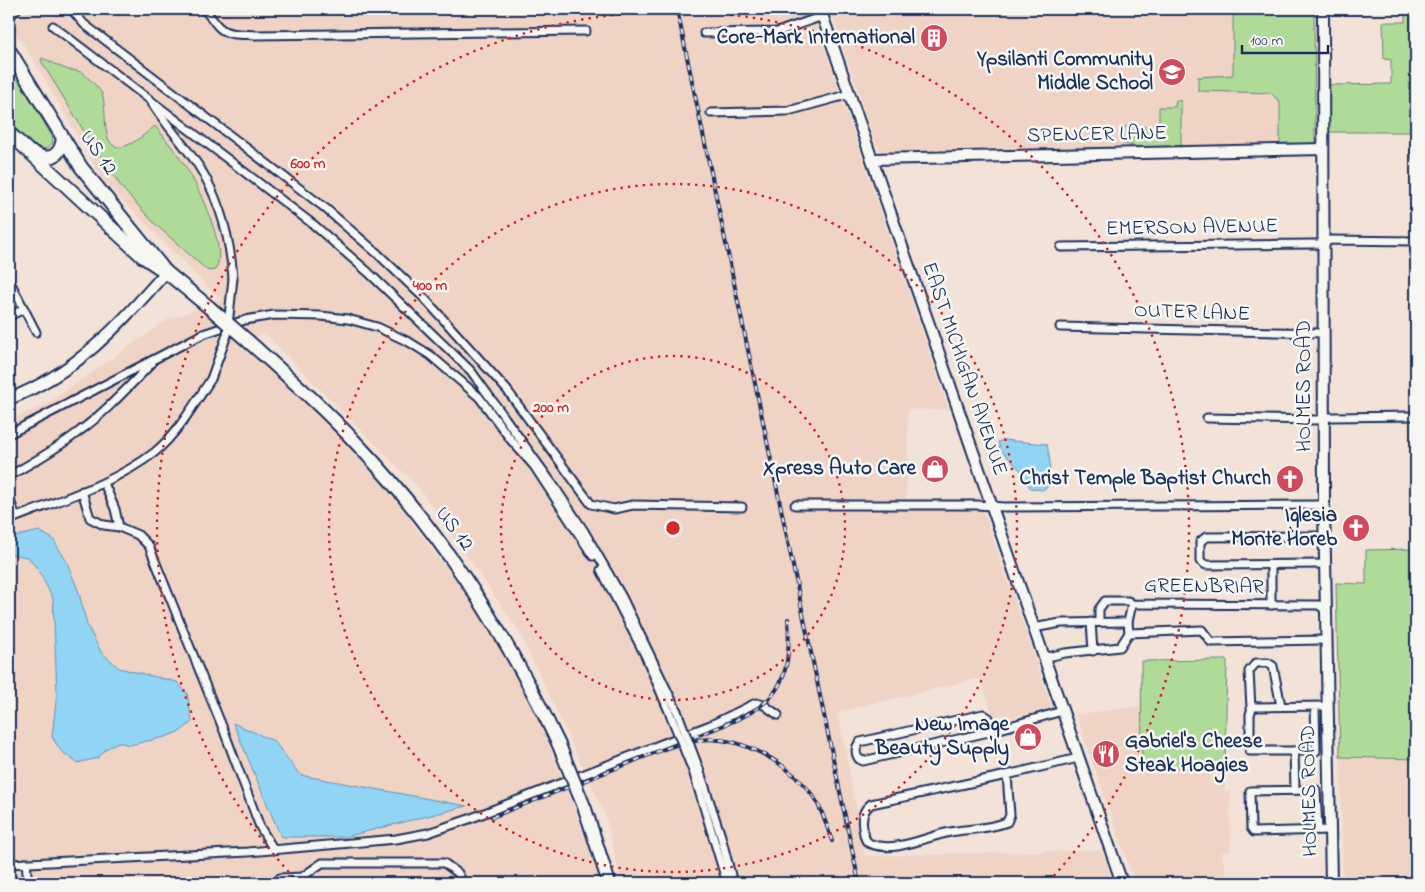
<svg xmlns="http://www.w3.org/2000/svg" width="1425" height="892" font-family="'Indie Flower',sans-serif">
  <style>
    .built { fill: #efd4c6 }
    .green { fill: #afda98; stroke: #65847b }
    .water { fill: #92d4f3; stroke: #6292b7 }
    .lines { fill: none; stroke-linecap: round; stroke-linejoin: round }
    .street-casing { stroke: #1b2f5e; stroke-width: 11 }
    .secondary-casing { stroke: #1b2f5e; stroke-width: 14 }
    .primary-casing { stroke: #1b2f5e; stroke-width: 14 }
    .highway-casing { stroke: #1b2f5e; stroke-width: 16 }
    .street { stroke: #f6f6f2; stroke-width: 7 }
    .secondary { stroke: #f6f6f2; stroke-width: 10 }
    .primary { stroke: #f6f6f2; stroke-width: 10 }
    .highway { stroke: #f6f6f2; stroke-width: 12 }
    .rail-casing { stroke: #1b2f5e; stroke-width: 4 }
    .rail { stroke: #f6f6f2; stroke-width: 2; stroke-dasharray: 5.5; stroke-linecap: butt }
    .street-bridge-casing { stroke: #1b2f5e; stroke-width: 11; stroke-linecap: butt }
    .highway-bridge-casing { stroke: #1b2f5e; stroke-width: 16; stroke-linecap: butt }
    .street-bridge { stroke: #f6f6f2; stroke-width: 7 }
    .highway-bridge { stroke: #f6f6f2; stroke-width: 12 }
    .ring { fill: none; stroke: #d62828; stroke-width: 2.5; stroke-dasharray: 2.5 5 }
    .labels { text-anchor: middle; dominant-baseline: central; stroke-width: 5; stroke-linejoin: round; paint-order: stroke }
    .poi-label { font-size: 21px; font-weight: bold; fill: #1b2f5e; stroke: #f6f6f2; text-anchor: end }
    .street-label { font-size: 21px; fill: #1b2f5e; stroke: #f6f6f2 }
    .centre { fill: #d62828; stroke: #f6f6f2; stroke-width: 2.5 }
    .ring-label { font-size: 15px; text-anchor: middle; font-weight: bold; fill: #d62828; stroke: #f6f6f2; stroke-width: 5; stroke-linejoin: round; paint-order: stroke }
  </style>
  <rect width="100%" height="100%" fill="#f2e2d8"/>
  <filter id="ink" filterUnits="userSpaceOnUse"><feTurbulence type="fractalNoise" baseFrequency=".02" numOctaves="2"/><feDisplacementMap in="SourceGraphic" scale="10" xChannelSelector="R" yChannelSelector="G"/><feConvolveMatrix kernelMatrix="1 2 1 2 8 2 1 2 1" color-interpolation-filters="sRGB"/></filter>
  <g filter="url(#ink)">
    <!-- built -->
    <g class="built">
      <path d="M28 9H56L209 119 84 19 76 9H811L949 410 908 409 906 507 983 511 1052 708 995 722 980 678 838 712 865 856 1102 850 1113 883H621L606 817 519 631 420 489 264 333 241 346 340 434 394 492 416 529 446 567 485 621 539 720 579 820 601 883H9V419L45 405 167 320 221 300 104 182 31 56 11 26Z"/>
      <path d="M830 9H1319V138L1314 145 1159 150 882 152 875 142Z"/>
      <path d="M1141 706 1143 767 1225 768V791H1230L1231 852H1222L1228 883H1135L1076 715Z"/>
      <path d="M1340 757 1416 759V883H1343Z"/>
    </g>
    <!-- green -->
    <g class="green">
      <path d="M1233 9H1314L1315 144H1280V102L1271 93 1198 91V77L1233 75Z"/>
      <path d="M1405 9H1416V159H1411V132H1328V85L1391 84V60L1384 59 1383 22H1405Z"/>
      <path d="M42 58C51 61 58 66 66 69 71 71 77 70 81 72 87 76 97 86 101 92 110 106 96 160 130 144 139 140 147 132 155 126 169 143 185 163 195 183 204 202 228 252 215 270L208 271 155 224 122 188 87 136 41 61Z"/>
      <path d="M9 63 52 136 53 143 46 149 36 147 9 123Z"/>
      <path d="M1176 100 1181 101V145C1163 150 1140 149 1122 143L1121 127 1159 126V107H1175Z"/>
      <path d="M1416 549V759L1340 757 1336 583 1366 584V550Z"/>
      <path d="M1227 660 1225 768H1142L1141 661Z"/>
    </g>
    <!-- water -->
    <g class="water">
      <path d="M1003 440 1047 444 1050 462 1049 486 1042 490 1030 488 1022 472 1000 449 998 442Z"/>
      <path d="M39 531 53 539 67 562 79 593 87 625 101 652 119 668 177 682 187 693 192 722 181 731 165 737 130 745 118 742 106 749 98 758 77 763 61 751 52 737 57 692 53 599 39 571 28 557 9 554V538Z"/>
      <path d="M233 723 274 741 300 775 467 806 345 837H281Z"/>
    </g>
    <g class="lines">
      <!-- street casing -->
      <g class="street-casing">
        <g id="street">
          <path d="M71 9 84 24 325 208 378 254 425 299 507 390 591 504 614 509 633 505 742 507"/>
          <path d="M203 9C210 14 213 22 220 28 228 36 246 34 256 35L586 31"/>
          <path d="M53 26 314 225 368 272 471 371 554 486 584 531 622 597 677 711"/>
          <path d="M704 33 777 32 823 16"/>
          <path d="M152 103C166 125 183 143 198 165 220 199 230 238 233 278"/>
          <path d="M711 113 788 111 850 94"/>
          <path d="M1061 247 1313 244H1323L1330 240 1416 241"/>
          <path d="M9 280 36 332"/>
          <path d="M9 316 24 309"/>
          <path d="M1060 327 1323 333"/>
          <path d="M1207 418 1317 420 1330 417 1416 416"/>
          <path d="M9 434 203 334 245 320 274 315 321 316 348 319 377 327 409 342 430 355 479 397 511 440 534 466 593 556"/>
          <path d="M9 476C34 462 58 448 81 430 107 411 129 386 152 363"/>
          <path d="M104 483 115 509 119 527 138 535 149 546 224 731 260 827 274 850"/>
          <path d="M82 491 90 518 104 525 119 527"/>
          <path d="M9 498 16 517"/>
          <path d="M795 505H977L1004 507 1324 505"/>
          <path d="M9 520C59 500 112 485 155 452 178 433 195 403 211 379"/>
          <path d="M1324 536 1206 537 1200 542V561L1206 565 1325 564"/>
          <path d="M1271 565V605"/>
          <path d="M601 570 645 655 670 714"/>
          <path d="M1091 622 1093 651"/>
          <path d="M1099 622V609L1105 601H1128L1132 604 1319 605 1325 610"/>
          <path d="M1033 628 1061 623 1128 622"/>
          <path d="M1129 633 1128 622 1132 604"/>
          <path d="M1043 658 1065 653 1120 647 1129 633 1202 630 1211 642 1326 640"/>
          <path d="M1315 707 1316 751H1250V714L1253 707 1327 706"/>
          <path d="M1251 708 1249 671 1256 663H1268L1273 666 1281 706"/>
          <path d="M993 731 989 718 983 714 860 742C855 747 855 754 859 759L863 761 993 731 1062 711"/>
          <path d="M1294 751 1295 790"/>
          <path d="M699 769 721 836 733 883"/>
          <path d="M693 771 727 883"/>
          <path d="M1007 775 1010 815 1007 822C989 829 969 829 950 832 925 837 896 853 871 844 864 842 864 834 863 828 861 818 863 810 871 804Z"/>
          <path d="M1007 775 1078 758"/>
          <path d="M1318 830 1316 790 1250 791 1251 828 1254 832 1330 830"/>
          <path d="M26 863 28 883"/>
          <path d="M9 864 248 852 396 839 428 833 469 819 713 724 756 703 764 705 778 715"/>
          <path d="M280 878 302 877 322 863H444L458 873 463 883"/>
        </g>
      </g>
      <!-- secondary casing -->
      <g class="secondary-casing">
        <g id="secondary">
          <path d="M1323 9 1324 505 1331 883"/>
          <path d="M9 15 15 9"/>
          <path d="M872 159 1323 149"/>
        </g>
      </g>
      <!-- primary casing -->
      <g class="primary-casing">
        <g id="primary">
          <path d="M820 9 1122 883"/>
          <path d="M9 399C78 372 118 326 166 272"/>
        </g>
      </g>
      <!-- highway casing -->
      <g class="highway-casing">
        <g id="highway">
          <path d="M9 50 81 167 166 272"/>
          <path d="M9 133 142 256 166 272 210 308"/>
          <path d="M34 153C50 163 61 155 63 138"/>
          <path d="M248 341C286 375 324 408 358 445 442 533 507 635 559 745"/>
          <path d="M585 809 609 883"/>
        </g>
      </g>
      <!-- street -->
      <use href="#street" class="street"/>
      <!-- secondary -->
      <use href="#secondary" class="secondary"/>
      <!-- primary -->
      <use href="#primary" class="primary"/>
      <!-- highway -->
      <use href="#highway" class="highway"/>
      <!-- rail casing -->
      <g class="rail-casing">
        <g id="rail">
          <path d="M677 9 859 883"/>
          <path d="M694 737C762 710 794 702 788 619"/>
          <path d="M492 817C535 800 577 784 619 767 645 757 671 744 698 740 739 734 789 763 813 796 822 809 827 826 832 841"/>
        </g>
      </g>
      <!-- rail -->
      <use href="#rail" class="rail"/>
      <!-- street-bridge casing -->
      <g class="street-bridge-casing">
        <g id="street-bridge">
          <path d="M211 379 227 335 233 278"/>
          <path d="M677 711 699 769"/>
          <path d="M670 714 693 771"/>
        </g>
      </g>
      <!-- highway-bridge casing -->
      <g class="highway-bridge-casing">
        <g id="highway-bridge">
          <path d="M210 308 248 341"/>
          <path d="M559 745 585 809"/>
        </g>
      </g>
      <!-- street-bridge -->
      <use href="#street-bridge" class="street-bridge"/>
      <!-- highway-bridge -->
      <use href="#highway-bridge" class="highway-bridge"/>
    </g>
  </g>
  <!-- distance rings -->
  <g class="ring">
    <circle cx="673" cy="528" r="172"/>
    <circle cx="673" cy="528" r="344"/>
    <path d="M299 883A516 516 0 1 1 1047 883"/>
  </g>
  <!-- icons -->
  <defs>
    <g id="building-disc" transform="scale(1.4375)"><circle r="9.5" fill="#d1495b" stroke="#f6f6f2"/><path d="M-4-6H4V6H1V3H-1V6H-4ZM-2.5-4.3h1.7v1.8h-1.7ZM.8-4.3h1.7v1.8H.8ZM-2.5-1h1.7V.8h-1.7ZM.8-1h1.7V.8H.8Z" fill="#fff"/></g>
    <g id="school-disc" transform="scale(1.4375)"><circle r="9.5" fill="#d1495b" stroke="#f6f6f2"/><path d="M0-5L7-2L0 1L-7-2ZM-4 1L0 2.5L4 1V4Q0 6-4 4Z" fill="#fff"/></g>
    <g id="shop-disc" transform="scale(1.4375)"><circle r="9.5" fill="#d1495b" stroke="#f6f6f2"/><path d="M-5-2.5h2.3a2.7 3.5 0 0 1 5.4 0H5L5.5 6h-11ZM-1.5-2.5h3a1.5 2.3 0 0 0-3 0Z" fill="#fff"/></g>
    <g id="church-disc" transform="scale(1.4375)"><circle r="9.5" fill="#d1495b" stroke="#f6f6f2"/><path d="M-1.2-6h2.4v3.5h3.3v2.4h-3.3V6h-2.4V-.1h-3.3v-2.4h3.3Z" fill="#fff"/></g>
    <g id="restaurant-disc" transform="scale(1.4375)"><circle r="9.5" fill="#d1495b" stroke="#f6f6f2"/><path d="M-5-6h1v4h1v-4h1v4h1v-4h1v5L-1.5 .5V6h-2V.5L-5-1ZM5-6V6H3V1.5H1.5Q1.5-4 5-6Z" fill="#fff"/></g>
  </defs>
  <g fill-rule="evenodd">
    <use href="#building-disc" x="934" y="38"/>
    <use href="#school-disc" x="1172" y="72"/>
    <use href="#shop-disc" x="935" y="469"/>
    <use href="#church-disc" x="1290" y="479"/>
    <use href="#church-disc" x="1356" y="528"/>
    <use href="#shop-disc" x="1028" y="737"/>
    <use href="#restaurant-disc" x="1106" y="754"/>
  </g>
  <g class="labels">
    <!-- poi labels -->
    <g class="poi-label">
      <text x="915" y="38">Core-Mark International</text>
      <text x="1153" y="60">Ypsilanti Community<tspan x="1153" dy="24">Middle School</tspan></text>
      <text x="916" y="469">Xpress Auto Care</text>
      <text x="1271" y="479">Christ Temple Baptist Church</text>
      <text x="1337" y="516">Iglesia<tspan x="1337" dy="24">Monte Horeb</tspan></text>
      <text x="1009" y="725">New Image<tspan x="1009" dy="24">Beauty Supply</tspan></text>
      <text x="1125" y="742" text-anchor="start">Gabriel's Cheese<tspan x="1125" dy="24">Steak Hoagies</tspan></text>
    </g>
    <!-- street labels -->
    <g class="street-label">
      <text transform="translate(1097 135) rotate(-1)">SPENCER LANE</text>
      <text transform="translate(98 153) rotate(55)">US 12</text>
      <text transform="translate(1192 228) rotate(-1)">EMERSON AVENUE</text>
      <text transform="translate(1192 313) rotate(2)">OUTER LANE</text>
      <text transform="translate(964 369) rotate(71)">EAST MICHIGAN AVENUE</text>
      <text transform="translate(1305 386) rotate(-90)">HOLMES ROAD</text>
      <text transform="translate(454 529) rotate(53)">US 12</text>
      <text transform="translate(1204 587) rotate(1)">GREENBRIAR</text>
      <text transform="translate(1310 791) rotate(-91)">HOLMES ROAD</text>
    </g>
  </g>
  <circle cx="673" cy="528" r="8" class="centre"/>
  <g class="ring-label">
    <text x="308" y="168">600 m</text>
    <text x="430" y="290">400 m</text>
    <text x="551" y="412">200 m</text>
  </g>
  <!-- margin -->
  <rect width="1425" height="892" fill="none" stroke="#f6f6f2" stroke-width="30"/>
  <rect x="15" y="15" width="1395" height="862" fill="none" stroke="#1b2f5e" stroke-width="2" filter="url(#ink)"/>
  <!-- scale -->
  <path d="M1242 45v8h86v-8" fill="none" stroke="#1b2f5e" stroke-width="2.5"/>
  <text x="1250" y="45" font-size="15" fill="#1b2f5e" stroke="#f6f6f2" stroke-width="4" paint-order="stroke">100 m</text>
</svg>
